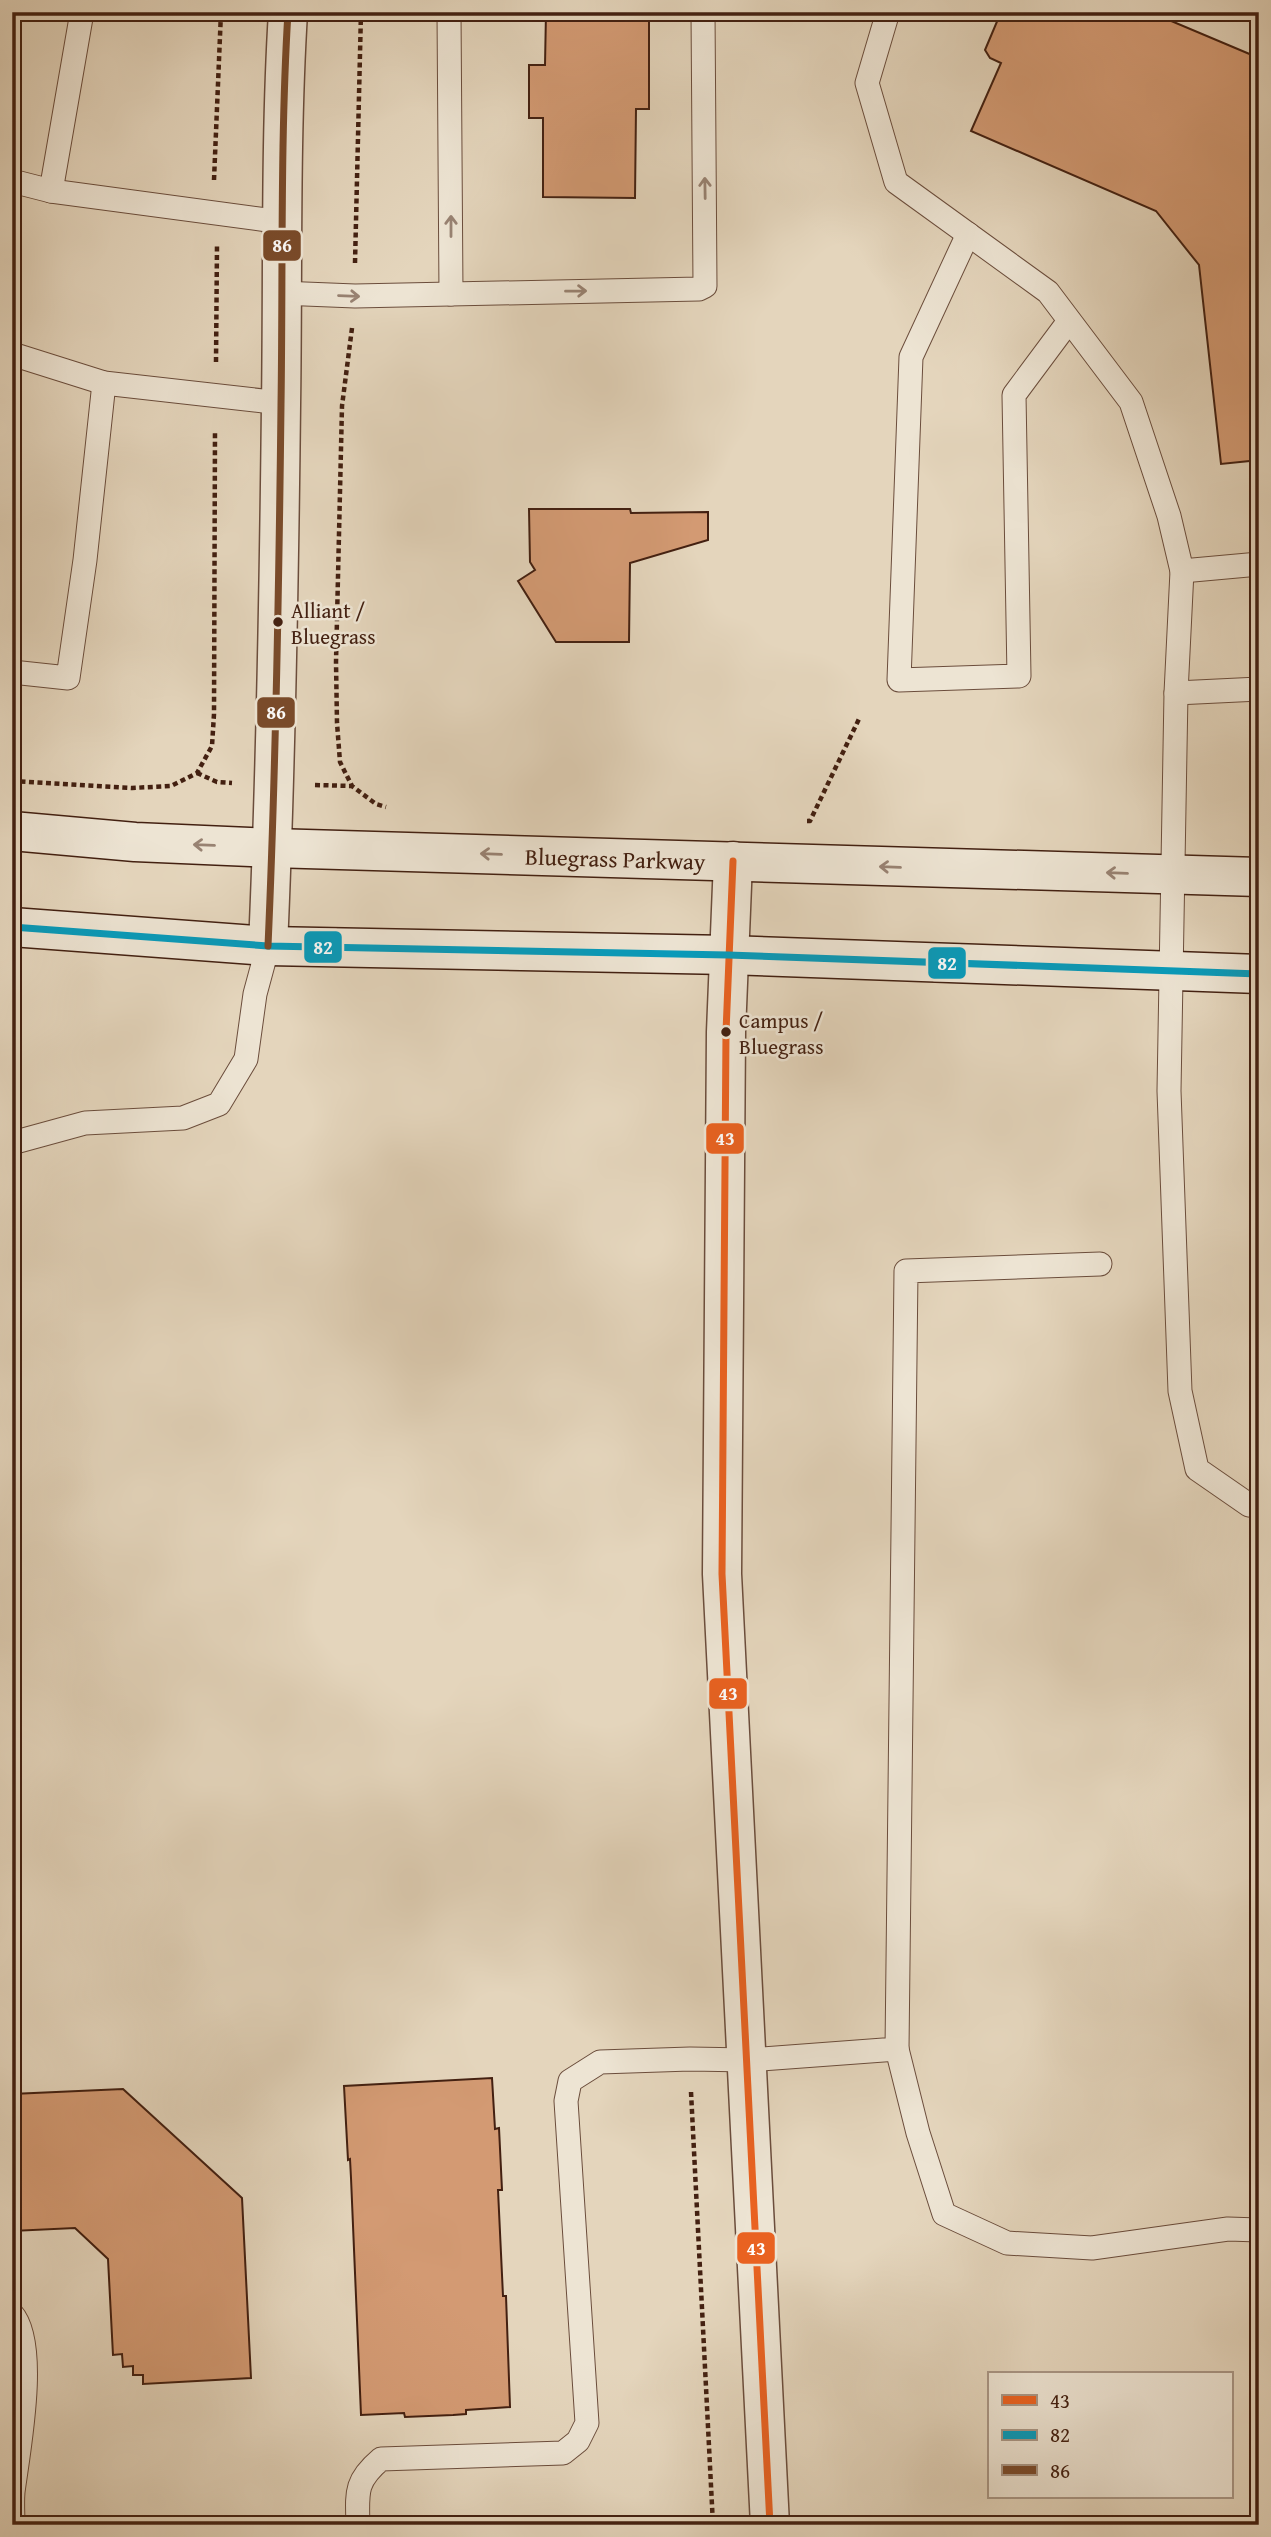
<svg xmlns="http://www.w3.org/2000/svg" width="1271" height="2537" font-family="'Gentium Book Plus',serif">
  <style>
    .building { fill: #d39a73; stroke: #432011; stroke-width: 2 }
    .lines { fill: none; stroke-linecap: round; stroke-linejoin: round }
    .lane-casing { stroke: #6b4d3c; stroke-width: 25 }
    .street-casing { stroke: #6b4d3c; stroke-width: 41 }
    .secondary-casing { stroke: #432011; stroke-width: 41 }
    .path { stroke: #432011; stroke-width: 4.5; stroke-dasharray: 5 3.5; stroke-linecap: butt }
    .lane { stroke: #ede4d3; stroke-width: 23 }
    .street { stroke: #ede4d3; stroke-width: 38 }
    .secondary { stroke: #ede4d3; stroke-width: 38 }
    .bus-1-casing { stroke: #ede4d3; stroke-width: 12 }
    .bus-2-casing { stroke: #ede4d3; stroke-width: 12 }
    .bus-3-casing { stroke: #ede4d3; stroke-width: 12 }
    .bus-1 { stroke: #e96221; stroke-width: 7 }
    .bus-2 { stroke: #079bbb; stroke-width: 7 }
    .bus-3 { stroke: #7a4b2a; stroke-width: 7 }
    .oneway { stroke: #988272 }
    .bus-dot { fill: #432011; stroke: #ede4d3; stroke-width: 2.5 }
    .labels { text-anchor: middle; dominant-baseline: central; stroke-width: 5; stroke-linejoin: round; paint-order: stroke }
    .bus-label { font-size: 21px; fill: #432011; stroke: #ede4d3; text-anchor: start }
    .street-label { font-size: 23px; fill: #432011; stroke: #ede4d3 }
    .line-badge { stroke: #ede4d3; stroke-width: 2.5 }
    .badge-label { font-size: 19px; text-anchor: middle; font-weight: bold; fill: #fff }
  </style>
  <rect width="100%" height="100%" fill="#e4d5bc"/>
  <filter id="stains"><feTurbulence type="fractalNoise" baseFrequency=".00286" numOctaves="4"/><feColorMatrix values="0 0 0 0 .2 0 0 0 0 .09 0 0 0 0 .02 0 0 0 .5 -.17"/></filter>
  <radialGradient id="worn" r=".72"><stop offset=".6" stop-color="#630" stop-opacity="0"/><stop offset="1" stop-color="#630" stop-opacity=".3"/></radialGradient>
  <!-- building -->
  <g class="building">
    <path d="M546 12H649V109H636L635 198 543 197V118H529V65H545Z"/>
    <path d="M1001 12H1150L1259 58V460L1221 464 1199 265 1156 211 971 131 1001 63 990 58 985 50Z"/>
    <path d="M529 509H630L631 513 708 512V540L630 563 629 642H556L518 581 535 570 530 562Z"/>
    <path d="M492 2078 495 2129 499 2128 502 2190H498L503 2296H506L510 2407 466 2410V2414L453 2415 405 2417 404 2413 361 2415 351 2178 350 2159 348 2160 344 2086Z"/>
    <path d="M123 2089 242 2198 251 2378 143 2384V2375H133V2366L123 2367 122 2354 113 2355 108 2259 75 2228 12 2231V2094Z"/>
  </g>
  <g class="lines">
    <!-- lane casing -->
    <g class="lane-casing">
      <g id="lane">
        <path d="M449 12 451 294"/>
        <path d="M888 12 867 83 896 182 1048 292 1131 402 1169 516 1182 571 1176 693 1169 1091 1180 1391 1197 1469 1249 1505 1259 1506"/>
        <path d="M12 181 51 191 82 12"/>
        <path d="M51 191 282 222"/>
        <path d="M968 234 911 357 899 680 1019 676 1014 395 1069 321"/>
        <path d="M280 293 355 296 699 289 705 286 703 12"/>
        <path d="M12 354 104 383 281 403"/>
        <path d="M1182 571 1259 564"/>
        <path d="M12 672 68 678 85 560 104 383"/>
        <path d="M1176 693 1259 689"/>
        <path d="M12 1143 85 1123 183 1118 219 1104 246 1059 255 994 268 946"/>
        <path d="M897 2049 918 2133 944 2214 1007 2243 1092 2248 1228 2229 1259 2230"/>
        <path d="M12 2314C39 2344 18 2453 13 2492 12 2503 13 2514 13 2525"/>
        <path d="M358 2525C357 2492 355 2481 381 2459L563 2453 578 2441 587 2423 566 2101 570 2081 600 2062 690 2059 748 2060 897 2049 906 1271 1100 1264"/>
      </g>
    </g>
    <!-- street casing -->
    <g class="street-casing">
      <g id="street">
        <path d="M733 861 726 1032 722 1574 770 2525"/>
        <path d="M268 946C276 766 279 585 281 405 283 274 280 143 288 12"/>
      </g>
    </g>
    <!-- secondary casing -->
    <g class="secondary-casing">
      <g id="secondary">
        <path id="s1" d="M12 831 135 842 272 848 1259 877"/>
        <path d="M12 927 268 946 728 955 1259 974"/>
      </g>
    </g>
    <!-- path -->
    <g class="path">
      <path d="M214 180 221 12"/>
      <path d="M355 263 361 12"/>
      <path d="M352 328 342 406 336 662 337 723 340 762 352 786 376 804 386 807"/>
      <path d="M216 362 217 245"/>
      <path d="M197 773 217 782 232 783"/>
      <path d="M12 781 132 788 171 786 197 773 212 746 214 714 215 430"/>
      <path d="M315 785 352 786"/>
      <path d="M807 821H810L859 719"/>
      <path d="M691 2092 713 2525"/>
    </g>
    <!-- lane -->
    <use href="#lane" class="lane"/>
    <!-- street -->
    <use href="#street" class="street"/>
    <!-- secondary -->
    <use href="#secondary" class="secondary"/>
    <!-- bus-1 casing -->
    <g class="bus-1-casing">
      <path id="bus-1" d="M733 861 726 1032 722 1574 770 2525"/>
    </g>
    <!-- bus-2 casing -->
    <g class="bus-2-casing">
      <path id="bus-2" d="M12 927 268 946 728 955 1259 974"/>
    </g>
    <!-- bus-3 casing -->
    <g class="bus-3-casing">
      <path id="bus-3" d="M268 946C276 766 279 585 281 405 283 274 280 143 288 12"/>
    </g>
    <!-- bus-1 -->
    <use href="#bus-1" class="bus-1"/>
    <!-- bus-2 -->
    <use href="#bus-2" class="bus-2"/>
    <!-- bus-3 -->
    <use href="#bus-3" class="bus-3"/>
  </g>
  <!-- one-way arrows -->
  <defs><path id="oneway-shaft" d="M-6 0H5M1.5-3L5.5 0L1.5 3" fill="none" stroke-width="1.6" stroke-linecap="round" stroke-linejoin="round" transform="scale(1.75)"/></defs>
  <g class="oneway">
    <use href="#oneway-shaft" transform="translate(705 188) rotate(-91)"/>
    <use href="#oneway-shaft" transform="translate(451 226) rotate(-90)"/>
    <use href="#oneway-shaft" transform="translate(576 291) rotate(-1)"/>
    <use href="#oneway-shaft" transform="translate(349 296) rotate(2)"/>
    <use href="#oneway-shaft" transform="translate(204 845) rotate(-178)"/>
    <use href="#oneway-shaft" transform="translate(491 854) rotate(-178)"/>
    <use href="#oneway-shaft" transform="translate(890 867) rotate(-178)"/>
    <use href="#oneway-shaft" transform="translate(1117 873) rotate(-178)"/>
  </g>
  <!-- markers -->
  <g class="bus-dot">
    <circle cx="278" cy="622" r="6"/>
    <circle cx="726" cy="1032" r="6"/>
  </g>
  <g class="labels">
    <!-- bus labels -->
    <g class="bus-label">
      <text x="291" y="610">Alliant /<tspan x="291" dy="26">Bluegrass</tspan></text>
      <text x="739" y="1020">Campus /<tspan x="739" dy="26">Bluegrass</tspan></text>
    </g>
    <!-- street labels -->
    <g class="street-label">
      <text stroke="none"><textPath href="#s1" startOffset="604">Bluegrass Parkway</textPath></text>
    </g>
  </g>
  <g class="line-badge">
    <rect x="262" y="229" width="40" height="33" rx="7" fill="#7a4b2a"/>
    <rect x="256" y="696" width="40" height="33" rx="7" fill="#7a4b2a"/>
    <rect x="303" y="930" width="40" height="34" rx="7" fill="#079bbb"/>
    <rect x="927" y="946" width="40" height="34" rx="7" fill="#079bbb"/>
    <rect x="705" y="1122" width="40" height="33" rx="7" fill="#e96221"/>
    <rect x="708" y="1677" width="40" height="33" rx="7" fill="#e96221"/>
    <rect x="736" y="2231" width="40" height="34" rx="7" fill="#e96221"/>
  </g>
  <g class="badge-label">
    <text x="282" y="252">86</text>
    <text x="276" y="719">86</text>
    <text x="323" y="954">82</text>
    <text x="947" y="970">82</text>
    <text x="725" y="1145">43</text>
    <text x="728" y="1700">43</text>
    <text x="756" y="2255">43</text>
  </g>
  <!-- margin -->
  <rect width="1271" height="2537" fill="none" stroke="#e4d5bc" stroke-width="42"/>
  <rect x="14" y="14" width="1243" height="2509" fill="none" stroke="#432011" stroke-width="3.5"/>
  <rect x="21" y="21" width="1229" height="2495" fill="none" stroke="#432011" stroke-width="2"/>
  <!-- legend -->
  <rect x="988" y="2372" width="245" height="126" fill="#ede4d3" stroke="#a99685" stroke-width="2"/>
  <rect x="1002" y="2395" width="35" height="10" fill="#e96221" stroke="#a99685" stroke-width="2"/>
  <text x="1050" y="2408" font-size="21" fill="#432011">43</text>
  <rect x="1002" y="2430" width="35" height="10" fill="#079bbb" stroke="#a99685" stroke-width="2"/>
  <text x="1050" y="2442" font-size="21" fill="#432011">82</text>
  <rect x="1002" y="2465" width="35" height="10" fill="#7a4b2a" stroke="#a99685" stroke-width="2"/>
  <text x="1050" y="2478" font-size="21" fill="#432011">86</text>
  <rect width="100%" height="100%" filter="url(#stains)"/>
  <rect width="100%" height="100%" fill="url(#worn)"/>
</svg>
